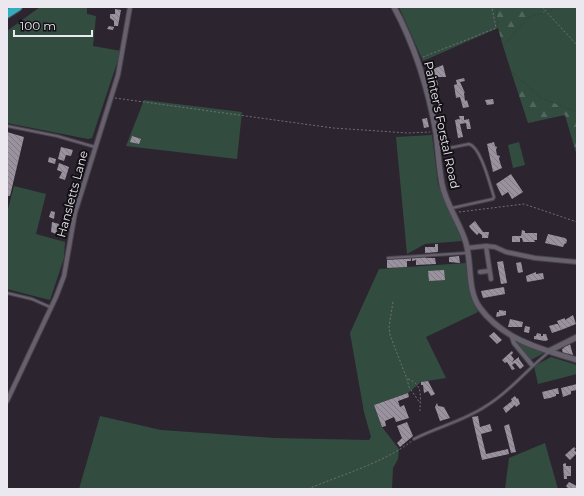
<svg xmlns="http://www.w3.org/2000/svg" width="584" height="496" font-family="Montserrat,sans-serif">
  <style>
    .green { fill: #324d40 }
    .forest { fill: url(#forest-firs) }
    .building { fill: url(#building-back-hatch) }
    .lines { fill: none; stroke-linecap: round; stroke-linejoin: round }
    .service-casing { stroke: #48424c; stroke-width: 4 }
    .minor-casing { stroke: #48424c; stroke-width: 6 }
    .tertiary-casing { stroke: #48424c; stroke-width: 7 }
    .motorway-casing { stroke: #48424c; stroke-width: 10 }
    .path { stroke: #726d76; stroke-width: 1; stroke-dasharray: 2 2; stroke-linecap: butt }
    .service { stroke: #67606d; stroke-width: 2 }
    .minor { stroke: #67606d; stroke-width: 4 }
    .tertiary { stroke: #67606d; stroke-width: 5 }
    .motorway { stroke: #33adbd; stroke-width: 8 }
    .labels { text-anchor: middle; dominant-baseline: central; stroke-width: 4; stroke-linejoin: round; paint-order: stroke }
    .street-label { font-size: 12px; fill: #ece8ef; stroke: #131015 }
  </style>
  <defs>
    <pattern id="forest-firs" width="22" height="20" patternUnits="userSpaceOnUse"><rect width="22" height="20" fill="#324d40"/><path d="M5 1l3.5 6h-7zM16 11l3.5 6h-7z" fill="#50675c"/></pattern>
    <pattern id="building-back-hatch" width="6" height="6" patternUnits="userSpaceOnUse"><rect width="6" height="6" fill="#9a929f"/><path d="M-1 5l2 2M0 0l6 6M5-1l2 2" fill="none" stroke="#817b85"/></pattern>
  </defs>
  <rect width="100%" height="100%" fill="#2c2530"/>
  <!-- green -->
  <g class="green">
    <path d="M40 7H87V14L96 16 93 46 121 51 92 138 88 139 7 123V31Z"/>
    <path d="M399 7H501L496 10 498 28 423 61Z"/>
    <path d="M562 7H577V112L541 98 511 71 503 46 527 18Z"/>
    <path d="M144 100 242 112 237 159 126 146Z"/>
    <path d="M432 135 438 184 462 241 425 244 407 254 396 137Z"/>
    <path d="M519 142 525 165 513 168 508 145Z"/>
    <path d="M14 186 46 194 36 234 65 242 64 258 50 300 7 289V213Z"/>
    <path d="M466 263 472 300 478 312 426 337 446 378 421 382 408 393 374 405 382 427 399 449 398 459 393 468 392 489H79L100 416 161 430 274 438 369 440 371 437 364 412 350 333 379 269Z"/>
    <path d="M518 342 543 351 544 353 531 360 517 343Z"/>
    <path d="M551 357 577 365V374L538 384 534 366Z"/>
    <path d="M545 443 558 489H505L509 458Z"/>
  </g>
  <!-- forest -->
  <g class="forest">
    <path d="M501 7H562L527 18 503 46 498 28 496 10Z"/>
    <path d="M511 71 541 98 577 112V156L565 115 528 123Z"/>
  </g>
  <!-- building -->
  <g class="building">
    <path d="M115 9 121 10 118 26H114V21L110 18V14H115Z"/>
    <path d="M109 26 114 27 113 30 107 29Z"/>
    <path d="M443 65 446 77H435L433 69Z"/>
    <path d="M464 78 465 81 460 82 465 93H464L465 101 467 100 469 107 463 108 460 97 456 98 454 85 457 84 456 80Z"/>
    <path d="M437 80 438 85 430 87 429 82Z"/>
    <path d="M493 99 494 104 487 105 485 100Z"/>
    <path d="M459 116H464V120L469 119 471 129H467L466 123 460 124 463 137 458 138 455 120 459 119 460 120Z"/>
    <path d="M427 118 429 127 424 128 422 119Z"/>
    <path d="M7 132 24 137 10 196H7Z"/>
    <path d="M132 136 141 139 139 144 130 142Z"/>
    <path d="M494 142 495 146 497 147 496 150 497 155 500 156 499 159 502 168 493 172 487 144Z"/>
    <path d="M61 147 73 150 71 156 66 155 64 161 58 159Z"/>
    <path d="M49 157 56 159 55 164 48 162Z"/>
    <path d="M59 163 69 167 65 180 59 178 62 172 57 170Z"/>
    <path d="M511 174 523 192 512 199 508 192 502 196 496 184Z"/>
    <path d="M51 211 55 212 54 219 49 217Z"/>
    <path d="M475 221 483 232H489L488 238H482V235L479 233 477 235 471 229 469 226Z"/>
    <path d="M52 222 59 224 56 234 51 232Z"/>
    <path d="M522 230 525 231V233H537V240H534L535 242H523L522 238H520V242H512V236H521Z"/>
    <path d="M548 234 565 238 567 240 566 244 565 243 563 247 545 243Z"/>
    <path d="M435 244H438V252L425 253V247H435Z"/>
    <path d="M426 256V258H435L436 264 416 265V260L412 261V257Z"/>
    <path d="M459 256 460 263 449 262V257Z"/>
    <path d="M411 258V261H407V267L387 268V259Z"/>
    <path d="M503 261 507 283 501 284 497 262Z"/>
    <path d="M521 262 523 272 518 273 516 263Z"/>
    <path d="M444 270 445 280 429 281 428 271Z"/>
    <path d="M536 272V274L543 273 544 279 527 282 526 276Z"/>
    <path d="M504 287 505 294 483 298 481 291Z"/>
    <path d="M499 310 506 311V315L496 317 497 312H499Z"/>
    <path d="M573 315 576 324 561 330 557 321 565 318V320Z"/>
    <path d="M510 319 523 322 522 327H508Z"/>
    <path d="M556 324H558L561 330 552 333 549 326Z"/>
    <path d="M525 326 530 327 529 333 524 332Z"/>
    <path d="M494 332 502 340 497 344 489 336Z"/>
    <path d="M537 333 541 334V336H543V334H546L548 340 545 341 534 339V336H536Z"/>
    <path d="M570 344 573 355 563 354 562 349 564 348V346Z"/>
    <path d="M512 351 513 353 511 355 514 359 512 362 519 357V359L524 366 520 369 515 363 512 365 515 369 512 370 507 362 505 363 502 360Z"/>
    <path d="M428 381 435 394 431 396 428 391 424 393 423 385H421V382Z"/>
    <path d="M577 384V390L571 391V394L563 397 561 388Z"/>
    <path d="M558 388 559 394H556V396L550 398V396V398L544 399 542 392Z"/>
    <path d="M408 393 409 397 398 401 400 407 404 405 409 418 396 422 394 417 385 421 386 426 382 427 374 405Z"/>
    <path d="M515 396 517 399 518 398 520 404 516 407 515 405 506 413 503 408 512 401 511 399Z"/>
    <path d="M437 403 438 406 444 407 450 418 440 421 435 407Z"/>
    <path d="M478 416 480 427 490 424 492 431 481 434 486 454 508 449 509 454 482 460 472 417Z"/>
    <path d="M407 422 413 436 400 447 397 443 402 438 397 426Z"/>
    <path d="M509 424 516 452 511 453 504 426Z"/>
    <path d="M574 447 576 449 574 450 577 453 570 460 565 455Z"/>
    <path d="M566 463V466H571V476H567V479H564L563 464Z"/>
    <path d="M569 482 577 486V489H569L566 486Z"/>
  </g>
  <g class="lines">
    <!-- service casing -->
    <g class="service-casing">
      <g id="service">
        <path d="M7 126 57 136 95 147"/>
        <path d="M439 150 469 144C481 147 490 185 494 197L493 199 452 208"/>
        <path d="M388 258 467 253"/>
        <path d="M7 293 32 299 50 307"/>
        <path d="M414 439C437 427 464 421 486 406 510 392 527 369 549 352"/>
      </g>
    </g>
    <!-- minor casing -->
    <g class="minor-casing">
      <g id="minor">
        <path d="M486 246 491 279"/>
        <path d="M467 248 486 246 495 247 506 252 535 258 577 262"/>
        <path d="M480 272 489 271"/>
        <path d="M512 337 514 343 532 365"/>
        <path d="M7 401 56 297 64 276 75 213 118 75 130 7"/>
      </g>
    </g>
    <!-- tertiary casing -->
    <g class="tertiary-casing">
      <g id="tertiary">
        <path d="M394 7C416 48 428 87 436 133 438 150 439 168 442 184 446 205 460 223 466 243 472 264 467 291 480 308 504 340 541 349 577 360"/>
        <path d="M549 351 577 337"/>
      </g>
    </g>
    <!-- motorway casing -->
    <g class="motorway-casing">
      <path id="motorway" d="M7 14 18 7"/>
    </g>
    <!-- path -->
    <g class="path">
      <path d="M542 7 577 45"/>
      <path d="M423 57 496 28 492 8 494 7"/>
      <path d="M115 98 333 128 408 133 430 132"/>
      <path d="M459 212 524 204 577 222"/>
      <path d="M393 302 389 327 390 335 407 379 409 387 420 403"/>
      <path d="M408 379C424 385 420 397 420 411"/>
      <path d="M308 489C343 474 381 464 412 441"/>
    </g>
    <!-- service -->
    <use href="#service" class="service"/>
    <!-- minor -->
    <use href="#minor" class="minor"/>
    <!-- tertiary -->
    <use href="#tertiary" class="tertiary"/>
    <!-- motorway -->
    <use href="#motorway" class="motorway"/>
  </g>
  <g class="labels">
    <!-- street labels -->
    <g class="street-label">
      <text transform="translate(442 125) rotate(78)">Painter's Forstal Road</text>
      <text transform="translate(72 194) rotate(-75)">Hansletts Lane</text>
    </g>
  </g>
  <!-- border -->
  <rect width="584" height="496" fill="none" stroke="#ece8ef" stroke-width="16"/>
  <!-- scale -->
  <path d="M14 30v6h78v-6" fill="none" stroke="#ece8ef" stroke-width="2"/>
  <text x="20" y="30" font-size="12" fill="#ece8ef" stroke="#131015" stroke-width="3" paint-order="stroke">100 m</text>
</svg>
